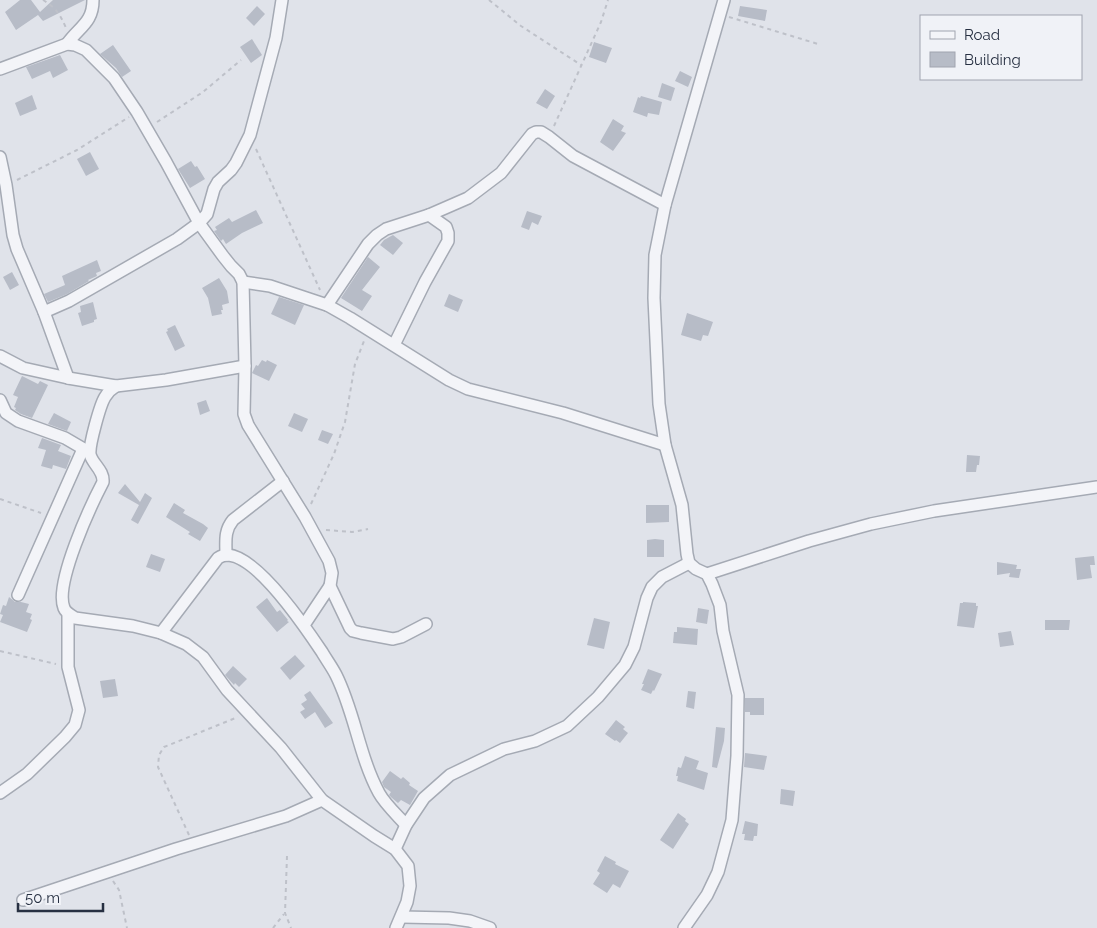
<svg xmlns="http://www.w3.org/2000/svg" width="1097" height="928" font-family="Raleway,sans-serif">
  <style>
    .building { fill: #b7bcc7 }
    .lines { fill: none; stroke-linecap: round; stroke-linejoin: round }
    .minor-casing { stroke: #a5aab4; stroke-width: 14 }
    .path { stroke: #bec1c9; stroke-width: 2; stroke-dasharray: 4 4; stroke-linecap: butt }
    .minor { stroke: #f3f4f8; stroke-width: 11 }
  </style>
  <rect width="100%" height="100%" fill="#e0e3ea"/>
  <!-- building -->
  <g class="building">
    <path d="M20 0H31L40 12 53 0H85L43 21 38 15 16 30 5 12Z"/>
    <path d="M257 6 265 14 254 26 246 18Z"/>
    <path d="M740 6 767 10 765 21 738 16Z"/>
    <path d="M252 39 262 55 251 63 240 47Z"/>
    <path d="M594 42 612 48 606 63 589 57Z"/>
    <path d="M113 45 131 71 122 77 116 68 100 54Z"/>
    <path d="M60 55 68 70 53 78 50 71 32 79 26 67Z"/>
    <path d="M680 71 692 77 688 87 675 81Z"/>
    <path d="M662 83 675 88 671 101 658 97Z"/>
    <path d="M545 89 555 96 547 109 536 103Z"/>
    <path d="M32 95 37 109 20 116 15 103Z"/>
    <path d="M641 96 662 102 659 115 648 113 647 117 633 112 638 97 640 98Z"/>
    <path d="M613 119 624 126 621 131 626 133 613 151 600 142Z"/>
    <path d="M90 152 99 169 86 176 77 159Z"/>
    <path d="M191 161 195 167 197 166 205 179 190 188 178 169Z"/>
    <path d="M256 210 263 223 242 233 226 244 223 239 221 241 214 231 217 230 215 227 229 218 232 222Z"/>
    <path d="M527 211 542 216 538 225 532 222 529 230 521 227Z"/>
    <path d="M393 235 403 243 393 255 380 245 384 240Z"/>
    <path d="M368 257 380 267 362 290 372 296 362 311 341 298Z"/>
    <path d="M97 260 101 271 96 273 97 276 88 280 89 281 67 294 48 302 44 294 65 285 62 276Z"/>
    <path d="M12 272 19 285 10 290 3 277Z"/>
    <path d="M219 278 227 291 229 303 222 305 223 310H221L222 314 212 316 208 298 202 288Z"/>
    <path d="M449 294 463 300 458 312 444 306Z"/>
    <path d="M279 297 304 305 295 325 271 314Z"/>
    <path d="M93 302 97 319 94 320V322L82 326 78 313 81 312 80 306Z"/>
    <path d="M687 313 713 322 708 336 703 335 701 341 681 335Z"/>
    <path d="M175 325 185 346 175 351 166 332 168 331 167 329Z"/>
    <path d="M262 360 266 362 267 360 277 365 269 381 252 373 256 365 258 366Z"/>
    <path d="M22 376 38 384 40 381 48 385 32 418 21 414 15 410 16 408 14 407 18 397 13 395Z"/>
    <path d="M206 400 210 411 200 415 197 403Z"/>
    <path d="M54 413 71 422 67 431 48 424Z"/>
    <path d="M294 413 308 419 302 432 288 426Z"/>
    <path d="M322 430 333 434 328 444 318 440Z"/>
    <path d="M42 438 61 445 58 451 71 456 66 469 53 465 52 469 41 466 46 450 38 448Z"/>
    <path d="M967 455 980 456 979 465H977L976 472H966Z"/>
    <path d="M125 484 140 502 145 493 152 498 138 524 131 520 139 505 118 493Z"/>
    <path d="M174 503 185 510 183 513 203 524 208 528 200 541 188 534 190 532 166 517Z"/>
    <path d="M646 505H669V522L646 523Z"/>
    <path d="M655 539 664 540V557H647V540Z"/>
    <path d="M151 554 165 559 160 572 146 567Z"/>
    <path d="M1094 556 1095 565H1090L1092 578 1077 580 1075 558Z"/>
    <path d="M997 562 1017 565 1016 569H1021L1019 578 1009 577 1010 573 997 575Z"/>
    <path d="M9 597 15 602H21L29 604 26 612 32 614 30 619 32 620 27 632 0 622 3 615 0 614 3 605 6 606Z"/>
    <path d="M267 598 277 612 280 610 288 620 287 621 289 622 277 632 256 607Z"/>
    <path d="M963 602 976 603V606H978L974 628 957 626 960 603H963Z"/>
    <path d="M698 608 709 610 707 624 696 622Z"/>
    <path d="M594 618 610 622 604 649 587 645Z"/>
    <path d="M1045 620H1070L1069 630H1045Z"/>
    <path d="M677 627 698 629 697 645 673 643 674 632H677Z"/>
    <path d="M1011 631 1014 645 1000 647 998 633Z"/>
    <path d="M295 655 305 666 290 680 280 668Z"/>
    <path d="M233 666 247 679 239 687 235 683 234 685 225 675Z"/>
    <path d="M648 669 662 674 654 691 653 690 651 694 641 690 644 684H642Z"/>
    <path d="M115 679 118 696 103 698 100 681Z"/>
    <path d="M310 691 333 723 325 728 315 712 305 719 300 712 305 709 301 704 307 700 304 695Z"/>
    <path d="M688 691 696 692 694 709 686 707Z"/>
    <path d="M745 698H764V715H750V712H745Z"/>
    <path d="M616 720 625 727 623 729 628 733 620 743 616 740 615 741 605 734Z"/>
    <path d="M716 727 725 728 724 741 717 768 712 767Z"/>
    <path d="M745 753 767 756 764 770 744 767Z"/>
    <path d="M685 756 699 761 696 769 708 773 704 790 677 781 678 776H676L678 767 681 768Z"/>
    <path d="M390 771 401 779 403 777 410 783 409 785 418 791 410 805 401 800 398 803 392 798 389 795 391 792 384 787 382 782Z"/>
    <path d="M781 789 795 791 793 806 780 804Z"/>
    <path d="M678 813 686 819 685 821 689 824 673 849 660 840Z"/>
    <path d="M745 821 758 824 757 836H754L753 841 744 840 745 834H742Z"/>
    <path d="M605 856 616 862 615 864 629 871 620 888 613 884 607 893 593 884 600 873 597 871Z"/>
  </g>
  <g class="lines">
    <!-- minor casing -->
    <g class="minor-casing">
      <g id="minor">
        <path d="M67 44C79 27 93 23 93 0"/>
        <path d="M0 69 67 44 75 45 86 50 114 78 137 112 166 162 199 223 223 256 231 266 239 274 243 282 245 366 244 414 248 425 305 517 329 561 332 573 330 586 350 628 353 631 361 633 393 639 401 637 426 624"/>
        <path d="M0 157 6 185 13 235 17 249 44 312 68 378"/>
        <path d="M243 282 270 286 327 305 350 318 449 380 468 389 563 413 665 445"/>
        <path d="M327 305 368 244 377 235 386 229 429 215 468 198 501 173 532 134 536 132H541L549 137 573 156 665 205"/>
        <path d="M44 312 69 301 177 239 199 223 207 214 214 189 218 182 231 170 236 163 250 135 276 38 282 0"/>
        <path d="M394 345 425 282 448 241V233L446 227 429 215"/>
        <path d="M0 356 23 368 68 378 116 386 166 380 245 366"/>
        <path d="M116 386C111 389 108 392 105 397 100 405 89 445 90 454 92 464 104 470 103 482 91 505 54 584 64 608 66 613 71 615 75 618L133 626 161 633 186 644 203 657 227 690 281 748 322 800 374 836 395 849 408 866 410 886 407 902 396 928"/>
        <path d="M0 400 6 413 18 421 65 438 89 452"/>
        <path d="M226 555C226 541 224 531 233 520L283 481"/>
        <path d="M707 574 809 541 871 524 934 511 1097 487"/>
        <path d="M18 595 83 449"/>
        <path d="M304 625 330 586"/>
        <path d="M161 633 218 558C221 556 224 555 228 555 258 557 306 628 322 652 326 659 332 667 336 675 355 713 359 756 379 793 385 804 398 816 406 825"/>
        <path d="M0 793 27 774 65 737 75 725 79 710 68 667V614"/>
        <path d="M395 849 406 825 424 798 450 775 504 749 535 741 567 726 598 697 625 665 634 647 647 598 652 587 662 577 689 563"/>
        <path d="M23 900 176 849 286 816 322 800"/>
        <path d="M402 917 449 918 470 921 490 928"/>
        <path d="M684 928 707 895 718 872 732 820 737 756 738 695 723 631 720 605 712 584 707 574 696 569 689 563 687 554 682 505 665 445 659 404 654 298 655 255 665 205 724 0"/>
      </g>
    </g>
    <!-- path -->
    <g class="path">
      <path d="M43 0C56 8 60 14 66 28"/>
      <path d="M489 0 521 26 581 65"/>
      <path d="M729 17 818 44"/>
      <path d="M157 122 203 92 241 60"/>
      <path d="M554 126 601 22 608 0"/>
      <path d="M256 149 320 290"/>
      <path d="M17 180 77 150 129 117"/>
      <path d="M0 499 41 513"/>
      <path d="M311 504 334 454 345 422 355 364 364 341"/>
      <path d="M326 530 352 532 368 529"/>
      <path d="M0 651 56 664"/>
      <path d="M189 835 158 767 159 755 164 747 238 717"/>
      <path d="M287 856 285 913 291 928"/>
      <path d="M113 881 119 890 127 928"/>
      <path d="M273 928 284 914"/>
    </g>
    <!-- minor -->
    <use href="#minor" class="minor"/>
  </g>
  <!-- legend -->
  <rect x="920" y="15" width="162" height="65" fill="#f0f2f7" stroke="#a0a4af"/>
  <rect x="930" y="31" width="25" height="8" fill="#f3f4f8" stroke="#a0a4af"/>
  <text x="964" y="40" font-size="15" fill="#273042">Road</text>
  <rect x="930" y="52" width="25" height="15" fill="#b7bcc7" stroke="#a0a4af"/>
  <text x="964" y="65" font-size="15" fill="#273042">Building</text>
  <!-- scale -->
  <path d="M18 903v8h85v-8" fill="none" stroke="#273042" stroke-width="2.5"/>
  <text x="25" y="903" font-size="15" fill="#273042" stroke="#f0f2f7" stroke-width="4" paint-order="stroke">50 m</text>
</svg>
